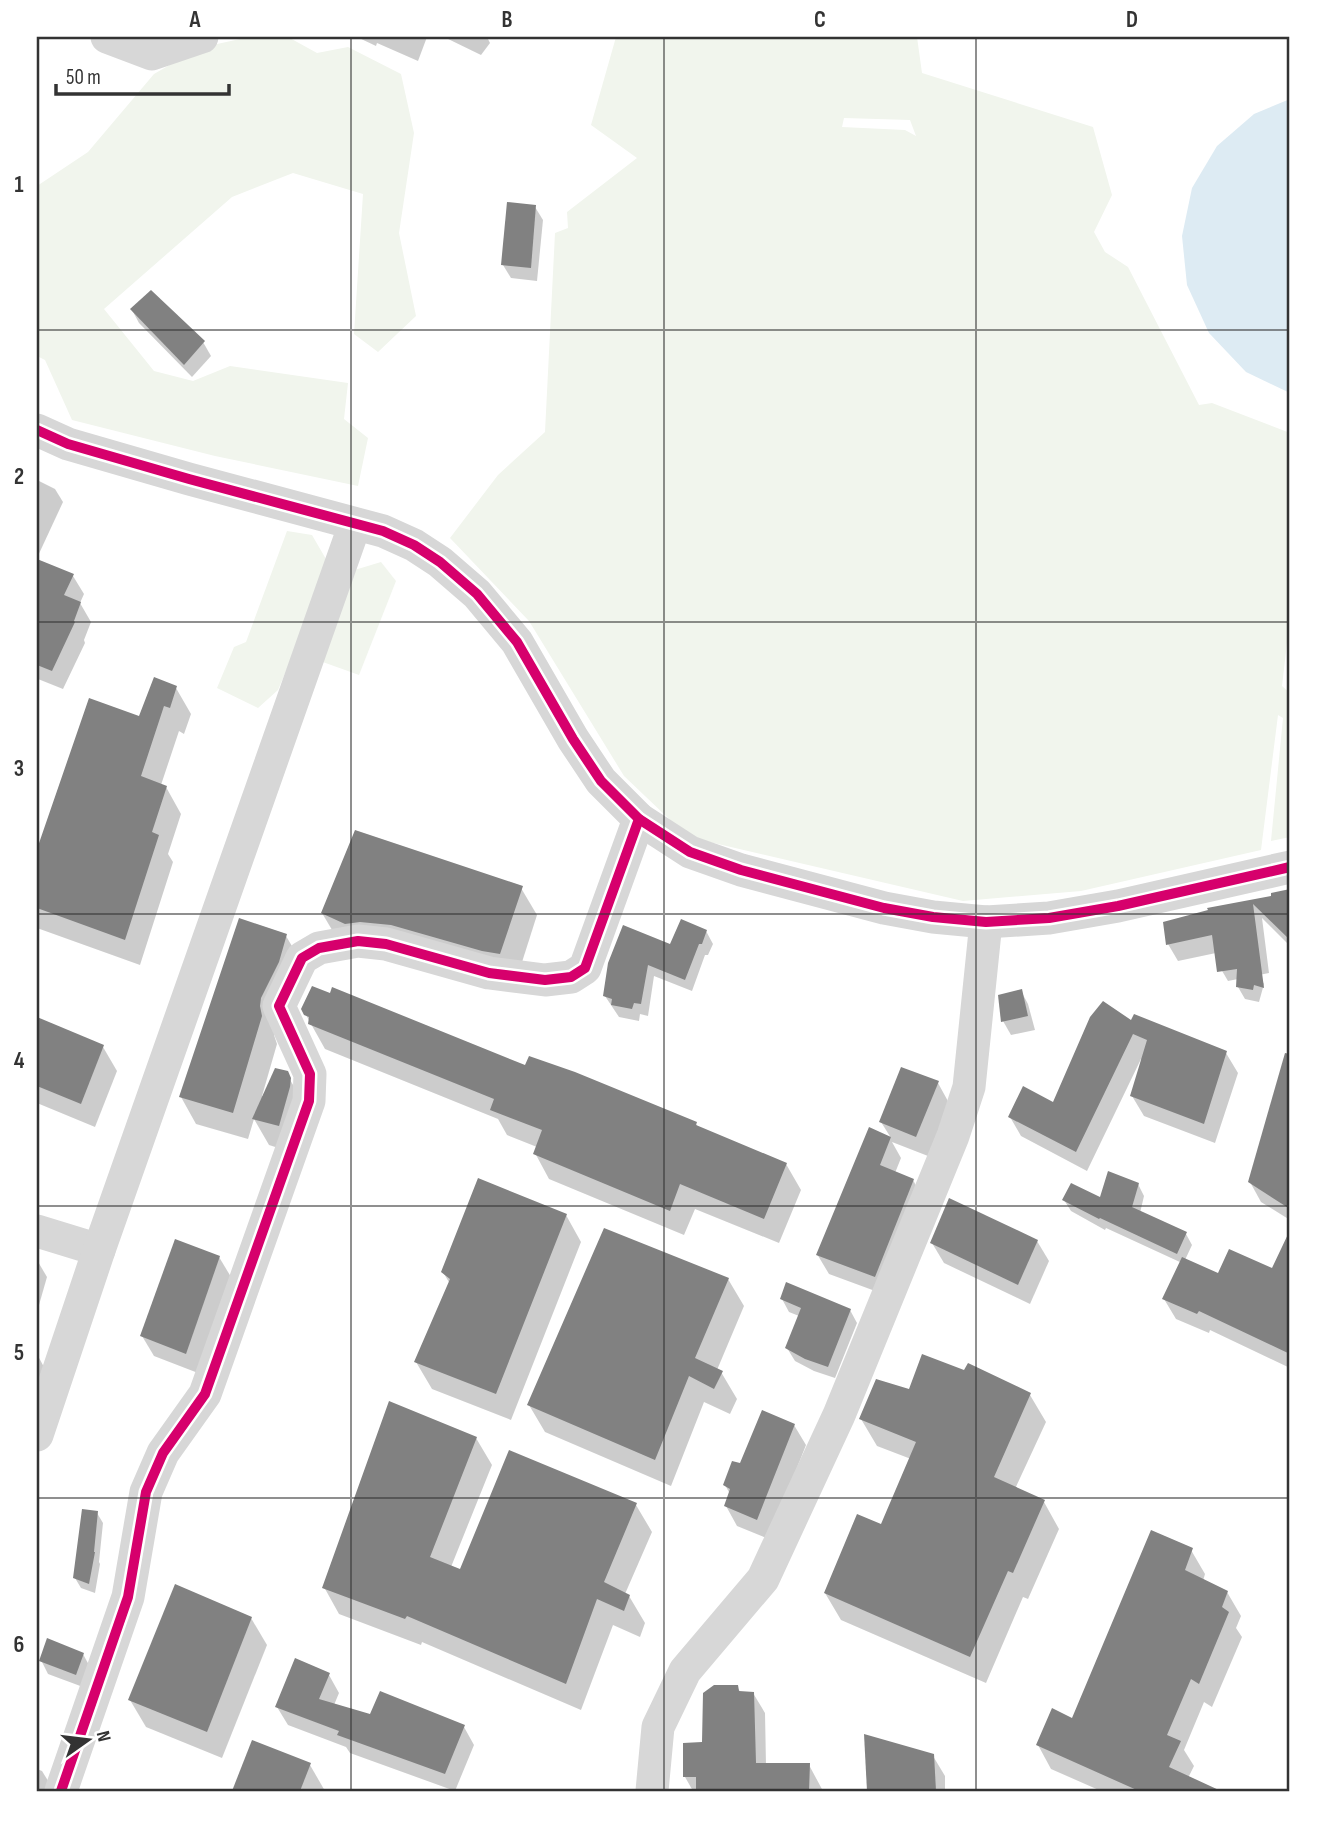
<svg xmlns="http://www.w3.org/2000/svg" width="1327" height="1828" font-family="'Sofia Sans Condensed',sans-serif">
  <style>
    .green { fill: #f1f5ed; fill-rule: evenodd }
    .water { fill: #ddebf3 }
    .shadow { fill: #0003 }
    .building { fill: #818181 }
    .lines { fill: none; stroke-linecap: round; stroke-linejoin: round }
    .minor { stroke: #d7d7d7; stroke-width: 33 }
    .cycleway-casing { stroke: #fff; stroke-width: 15 }
    .cycleway { stroke: #d6006c; stroke-width: 10 }
    .grid { fill: none; stroke: #333; stroke-width: 2; stroke-opacity: 0.55 }
    .neatline { fill: none; stroke: #333; stroke-width: 2.5 }
    .grid-label { font-size: 23px; text-anchor: middle; font-weight: bold; fill: #333 }
  </style>
  <rect width="100%" height="100%" fill="#fff"/>
  <!-- green -->
  <g class="green">
    <path d="M249 37H288L317 53 348 47 401 74 414 133 399 233 416 316 378 352 354 334 363 194 293 173 232 197 104 309 154 371 193 381 230 366 348 383 344 419 368 438 358 486 215 456 72 420 45 360 37 356V186L88 152 154 74 199 48Z"/>
    <path d="M616 37H917L922 73 1093 127 1112 195 1094 232 1105 252 1128 267 1199 405 1212 403 1290 433V617L1282 686 1290 693V837L1271 841 1283 718 1278 715 1261 850 1081 891 963 901 688 837 624 776 529 621 450 538 498 475 545 432 555 233 568 228 567 212 637 158 591 125ZM844 118 910 120 916 136 905 130 842 127Z"/>
    <path d="M287 531 312 535 330 566 278 690 258 708 217 688 234 647 246 642Z"/>
    <path d="M381 562 396 581 359 675 320 661 348 572Z"/>
  </g>
  <!-- water -->
  <path class="water" d="M1290 99V393L1246 372 1209 333 1187 285 1182 236 1192 188 1217 146 1254 114Z"/>
  <!-- shadow -->
  <g class="shadow">
    <path d="M357 37H427L418 61 377 43 376 46Z"/>
    <path d="M444 37H487L490 43 481 55Z"/>
    <path d="M535 207 543 220 537 281 511 278 503 265Z"/>
    <path d="M132 310 203 342 211 356 192 377 139 323Z"/>
    <path d="M37 480 55 489 63 502 37 558Z"/>
    <path d="M37 561 73 576 84 594 80 603 91 622 84 640 85 643 63 689 38 679 37 677Z"/>
    <path d="M176 688 191 714 184 734 179 731 161 785 166 787 181 814 168 854 173 862 140 965 37 928V854L90 700 139 718Z"/>
    <path d="M521 888 537 915 516 981 338 940 322 913Z"/>
    <path d="M1290 891V946L1262 918 1269 973 1259 975 1264 984 1259 1002 1245 999 1238 987V979L1228 981 1218 964 1216 953 1178 961 1168 944 1165 923 1273 897V895Z"/>
    <path d="M706 931 713 944 708 955H705L692 991 654 976 648 1016 640 1014 639 1021 619 1017 605 996 671 946Z"/>
    <path d="M286 936 302 963 274 1035 277 1044 262 1096H264L286 1073 302 1100 294 1153 269 1145 254 1119 248 1139 196 1124 181 1097Z"/>
    <path d="M1021 991 1028 1004 1035 1030 1011 1035 1003 1021Z"/>
    <path d="M306 1015 526 1068 696 1124 698 1127 786 1164 801 1190 779 1243 695 1209 684 1235 549 1179 535 1153 537 1147 507 1135 498 1119 325 1049Z"/>
    <path d="M37 1019 103 1047 117 1071 95 1127 37 1103Z"/>
    <path d="M1132 1022 1226 1053 1238 1073 1215 1143 1144 1116 1132 1096 1143 1060 1141 1059 1087 1171 1021 1136 1010 1117 1054 1105Z"/>
    <path d="M1281 1073 1290 1076V1220L1261 1202 1250 1182Z"/>
    <path d="M938 1083 949 1103 928 1156 892 1142 901 1158 895 1173 913 1180 924 1200 886 1295 829 1274 817 1254 870 1130 891 1138 881 1122Z"/>
    <path d="M1138 1184 1144 1196 1140 1213 1186 1234 1192 1245 1185 1260 1219 1275 1275 1277 1290 1259V1368L1210 1330 1209 1333 1176 1319 1164 1299 1182 1263 1106 1228 1105 1230 1071 1211 1064 1200H1101Z"/>
    <path d="M566 1215 581 1242 511 1420 432 1389 416 1362 450 1284 443 1272Z"/>
    <path d="M1037 1241 1049 1261 1030 1304 944 1263 932 1243Z"/>
    <path d="M219 1257 231 1277 198 1373 154 1356 142 1336Z"/>
    <path d="M37 1260 47 1277 37 1312Z"/>
    <path d="M728 1279 744 1306 717 1370 721 1372 737 1399 730 1414 704 1402 671 1486 545 1432 529 1405Z"/>
    <path d="M782 1299 850 1310 857 1323 835 1378 814 1371 795 1361 787 1348 799 1316 789 1312Z"/>
    <path d="M37 1354 45 1369 37 1411Z"/>
    <path d="M910 1391 1030 1395 1046 1422 1015 1489 1044 1502 1059 1529 1028 1599 1023 1597 986 1683 841 1620 825 1593 881 1527 911 1459 877 1446 861 1419Z"/>
    <path d="M794 1425 806 1445 769 1539 737 1526 726 1506 730 1494 725 1485 741 1465Z"/>
    <path d="M476 1438 492 1465 451 1567 461 1571 636 1505 652 1532 625 1594 629 1596 645 1623 640 1637 613 1625 581 1710 422 1642 421 1645 339 1614 324 1587Z"/>
    <path d="M97 1513 103 1523 99 1562 100 1564 95 1593 81 1588 75 1578Z"/>
    <path d="M1191 1550 1205 1574 1203 1581 1227 1592 1241 1616 1236 1628 1242 1637 1212 1707 1204 1702 1184 1750 1194 1766 1188 1778 1217 1791H1101L1051 1769 1038 1745 1073 1720Z"/>
    <path d="M251 1618 267 1645 222 1758 146 1727 130 1700Z"/>
    <path d="M83 1654 90 1667 83 1687 48 1674 41 1660Z"/>
    <path d="M329 1675 339 1693 334 1705 371 1716 464 1727 474 1745 455 1791 350 1753 346 1747 288 1725 277 1707Z"/>
    <path d="M737 1687 741 1693H753L765 1713 766 1765H809L823 1791H693L685 1777Z"/>
    <path d="M253 1742 310 1765 325 1791H234Z"/>
    <path d="M933 1756 945 1776V1791H855L868 1789Z"/>
    <path d="M37 1769 42 1771 50 1784 47 1791H37Z"/>
  </g>
  <!-- building -->
  <g class="building">
    <path d="M507 202 536 205 531 268 501 265Z"/>
    <path d="M151 290 205 341 184 365 130 309Z"/>
    <path d="M37 559 74 574 64 595 81 602 74 621 75 622 52 671 37 665Z"/>
    <path d="M154 677 177 686 170 708 164 706 141 776 167 786 152 832 159 835 125 940 37 908V849L89 698 139 716Z"/>
    <path d="M355 830 523 886 500 954 482 951 391 925 360 922 345 924 321 913Z"/>
    <path d="M1290 889V940L1253 904 1264 988 1254 985 1253 990 1236 987 1237 969 1217 972 1212 935 1166 945 1163 922 1208 910 1207 908 1271 896V893Z"/>
    <path d="M239 918 287 934 279 962 261 998 260 1006 262 1016 233 1113 179 1097Z"/>
    <path d="M681 919 707 930 702 944H699L685 980 648 965 641 1004 634 1003 632 1009 611 1005 612 999 603 996 608 963 623 925 670 944Z"/>
    <path d="M312 986 330 993 332 987 525 1065 529 1056 575 1072 697 1122 696 1125 787 1163 764 1219 680 1184 670 1211 533 1154 542 1130 490 1110 494 1099 308 1024 309 1017 304 1015 301 1009Z"/>
    <path d="M1022 989 1028 1016 1001 1022 998 995Z"/>
    <path d="M1103 1001 1131 1020 1134 1014 1227 1051 1204 1124 1130 1096 1147 1040 1133 1034 1076 1152 1008 1117 1023 1086 1053 1102 1090 1017Z"/>
    <path d="M37 1017 104 1045 81 1104 37 1086Z"/>
    <path d="M1285 1053 1290 1054V1209L1248 1182Z"/>
    <path d="M901 1067 939 1081 916 1137 879 1122Z"/>
    <path d="M275 1068 288 1071 291 1078 290 1087 279 1126 252 1119Z"/>
    <path d="M869 1127 891 1137 880 1165 914 1179 875 1277 816 1255Z"/>
    <path d="M1108 1171 1139 1183 1132 1207 1187 1232 1177 1254 1100 1218 1099 1219 1062 1200 1071 1183 1100 1197Z"/>
    <path d="M478 1178 567 1214 496 1394 414 1362 450 1279 441 1272Z"/>
    <path d="M949 1198 1038 1240 1018 1285 930 1243Z"/>
    <path d="M604 1228 729 1278 695 1358 723 1371 714 1389 689 1376 655 1460 527 1405Z"/>
    <path d="M1290 1230V1354L1199 1311 1197 1314 1162 1299 1182 1257 1218 1273 1229 1249 1272 1268Z"/>
    <path d="M175 1239 220 1256 186 1354 140 1336Z"/>
    <path d="M786 1282 851 1309 828 1367 805 1359 785 1348 801 1308 780 1299Z"/>
    <path d="M922 1354 964 1370 968 1363 1031 1393 994 1477 1045 1500 1013 1573 1008 1571 970 1657 824 1593 857 1514 881 1524 916 1442 859 1419 876 1379 909 1389Z"/>
    <path d="M389 1401 477 1437 430 1557 460 1569 509 1450 637 1503 604 1582 630 1595 624 1611 597 1599 566 1684 407 1616 405 1619 322 1588Z"/>
    <path d="M762 1410 795 1424 757 1520 724 1506 730 1489 723 1485 732 1461 740 1463Z"/>
    <path d="M82 1509 98 1511 94 1552H95L89 1584 73 1578Z"/>
    <path d="M1151 1530 1193 1548 1185 1570 1228 1591 1222 1607 1229 1612 1199 1684 1191 1679 1167 1735 1181 1741 1169 1767 1221 1791H1139L1036 1745 1052 1708 1072 1718Z"/>
    <path d="M175 1584 252 1617 207 1732 128 1700Z"/>
    <path d="M47 1638 84 1653 76 1675 39 1661Z"/>
    <path d="M295 1658 330 1673 319 1699 370 1714 380 1691 465 1725 445 1774 337 1735 339 1731 275 1707Z"/>
    <path d="M714 1685H738L739 1691 754 1692 756 1763H810L809 1791H696V1777H683V1743L702 1742 703 1693Z"/>
    <path d="M864 1734 934 1754 936 1791H867Z"/>
    <path d="M252 1740 311 1763 300 1791H232Z"/>
  </g>
  <g class="lines">
    <!-- minor -->
    <g class="minor">
      <path d="M107 37 152 54 202 37"/>
      <path d="M37 430 68 444 189 479 383 531 414 545 440 562 477 594 517 642 573 739 601 781 639 819 690 852 741 870 884 908 933 917 986 922 1049 918 1118 906 1290 867"/>
      <path d="M37 1231 99 1250"/>
      <path d="M37 1435 99 1250 355 524"/>
      <path d="M61 1791 128 1597 146 1492 163 1453 205 1394 309 1101 310 1074 279 1006 302 958 319 948 358 941 386 944 489 973 545 980 571 977 585 968 639 819"/>
      <path d="M652 1791 658 1727 685 1671 763 1579 839 1415 953 1136 969 1087 986 922"/>
    </g>
    <!-- cycleway casing -->
    <g class="cycleway-casing">
      <g id="cycleway">
        <path d="M37 430 68 444 189 479 383 531 414 545 440 562 477 594 517 642 573 739 601 781 639 819 690 852 741 870 884 908 933 917 986 922 1049 918 1118 906 1290 867"/>
        <path d="M61 1791 128 1597 146 1492 163 1453 205 1394 309 1101 310 1074 279 1006 302 958 319 948 358 941 386 944 489 973 545 980 571 977 585 968 639 819"/>
      </g>
    </g>
    <!-- cycleway -->
    <use href="#cycleway" class="cycleway"/>
  </g>
  <!-- grid -->
  <path class="grid" d="M351 37V1791M664 37V1791M976 37V1791M37 330H1290M37 622H1290M37 914H1290M37 1206H1290M37 1498H1290"/>
  <!-- border -->
  <rect width="1327" height="1828" fill="none" stroke="#ffffff" stroke-width="77"/>
  <!-- north arrow -->
  <g transform="translate(88 1740) rotate(76)" stroke="#ffffff" stroke-width="5" paint-order="stroke">
  <path d="M0-5L12 26L0 18L-12 26Z" fill="#333333"/>
  <text y="-10" font-size="19" font-weight="bold" text-anchor="middle" fill="#333333">N</text>
  </g>
  <!-- scale -->
  <path d="M56 84v10h173v-10" fill="none" stroke="#333333" stroke-width="3.5"/>
  <text x="66" y="84" font-size="21" fill="#333333" stroke="#ffffff" stroke-width="5" paint-order="stroke">50 m</text>
  <rect x="38" y="38" width="1250" height="1752" class="neatline"/>
  <g class="grid-label">
    <text x="195" y="27">A</text>
    <text x="507" y="27">B</text>
    <text x="820" y="27">C</text>
    <text x="1132" y="27">D</text>
    <text x="19" y="192">1</text>
    <text x="19" y="484">2</text>
    <text x="19" y="776">3</text>
    <text x="19" y="1068">4</text>
    <text x="19" y="1360">5</text>
    <text x="19" y="1652">6</text>
  </g>
</svg>
